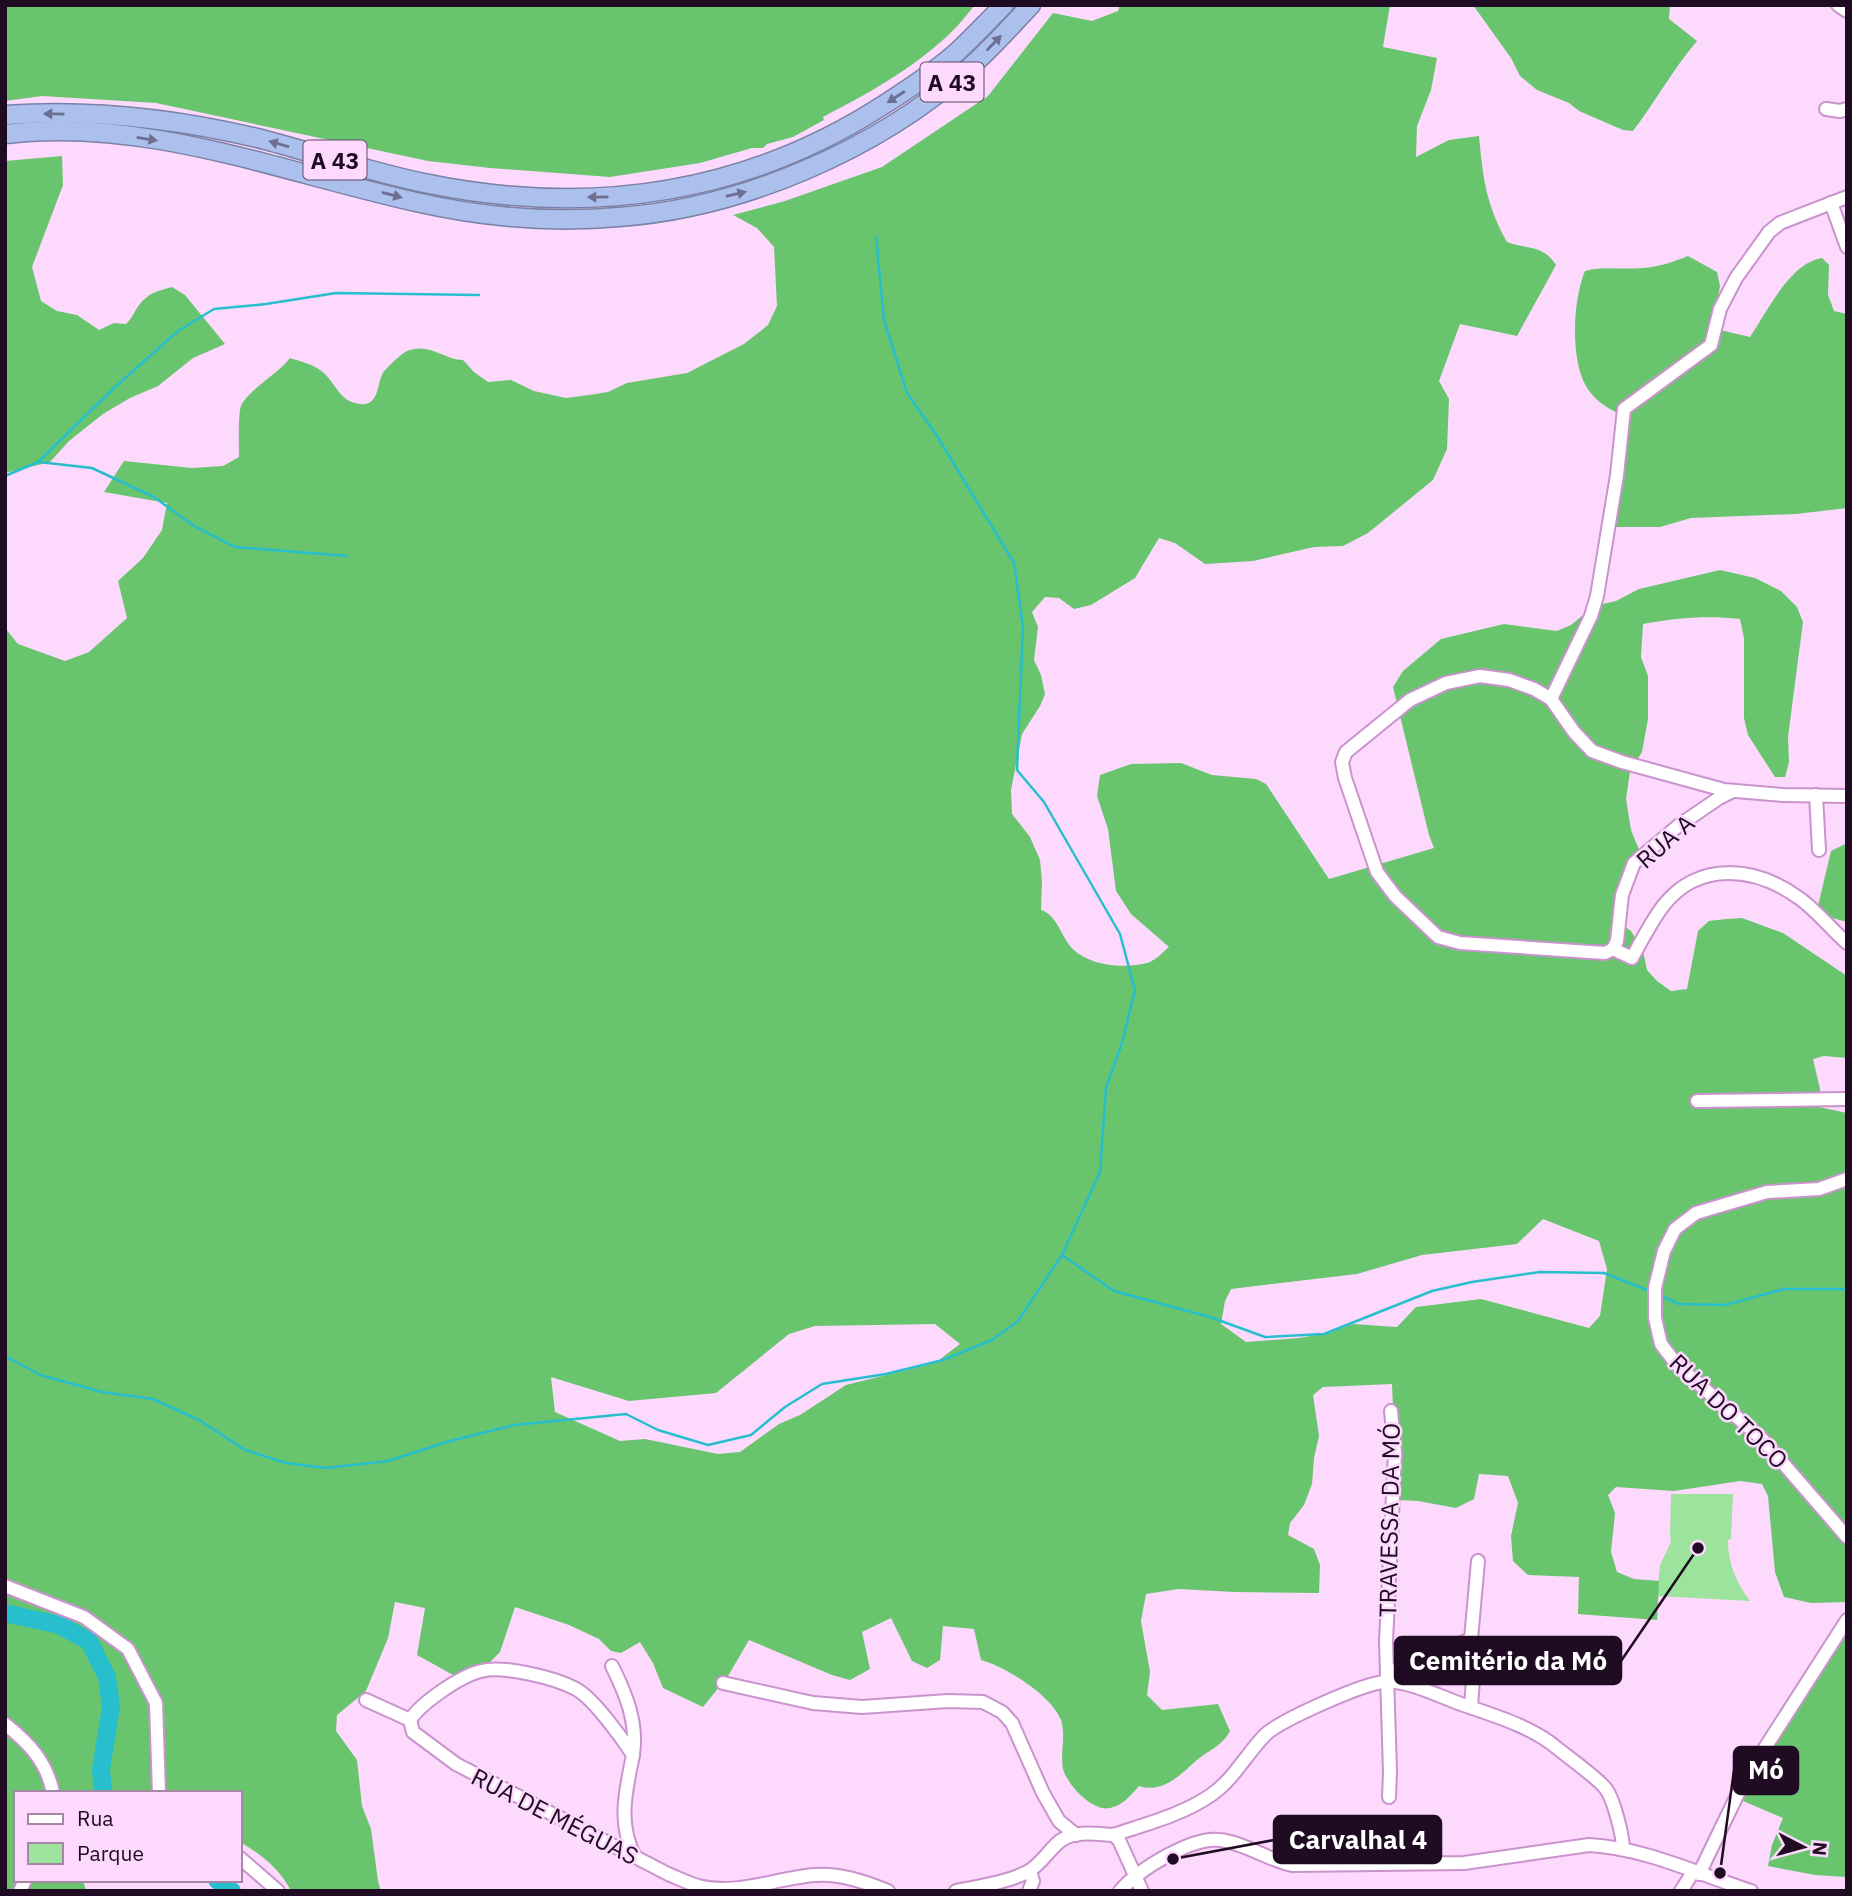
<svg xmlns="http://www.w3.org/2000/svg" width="1852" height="1896" font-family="'IBM Plex Sans',sans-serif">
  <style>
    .green { fill: #9ce49e }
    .forest { fill: #69c46e; fill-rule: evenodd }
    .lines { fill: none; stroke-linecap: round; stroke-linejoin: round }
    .stream { stroke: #27bfce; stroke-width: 2.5 }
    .river { stroke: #27bfce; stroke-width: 18 }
    .minor-casing { stroke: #ca93cd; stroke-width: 16 }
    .highway-casing { stroke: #7a81a5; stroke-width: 21 }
    .minor { stroke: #fff; stroke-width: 12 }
    .highway { stroke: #abc0ec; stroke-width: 18 }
    .oneway { fill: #6c6f91 }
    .labels { text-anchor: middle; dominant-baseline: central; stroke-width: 5; stroke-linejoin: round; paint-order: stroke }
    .shield { fill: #fcd9fd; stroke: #624a64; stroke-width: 2 }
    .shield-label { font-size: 23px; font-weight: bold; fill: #200c22 }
    .street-label { font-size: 24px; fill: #200c22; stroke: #fcd9fd }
    .leader { fill: none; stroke: #200c22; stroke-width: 2.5 }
    .callout-dot { fill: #200c22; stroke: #fcd9fd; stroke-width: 2.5 }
    .callout { fill: #200c22; stroke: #200c22; stroke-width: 2.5 }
    .callout-label { font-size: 26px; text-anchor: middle; font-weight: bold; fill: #fff }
  </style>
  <rect width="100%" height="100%" fill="#fcd9fd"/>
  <!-- green -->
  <path class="green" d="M1671 1494H1733L1731 1539 1728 1540C1728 1564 1736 1582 1750 1601L1657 1596 1660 1565 1671 1542 1670 1536Z"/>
  <!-- forest -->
  <g class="forest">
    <path d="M5 5H968L973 7C938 55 875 90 823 117L824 120 793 137 767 144 763 148H752L700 163 610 177 490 168 428 161 156 103 42 96 5 101Z"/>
    <path d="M1120 5H1390L1383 47 1437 58 1431 90 1417 126 1416 157 1449 140 1479 136C1483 179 1486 204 1507 242 1528 250 1542 244 1556 265L1517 336 1460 324 1439 381 1449 399 1447 449 1433 480 1368 533 1343 546 1314 547 1253 561 1205 564 1175 543 1159 538 1135 578 1091 605 1074 609 1059 598 1045 597 1032 612 1038 627 1034 660 1041 675 1045 694 1040 706 1022 734 1011 790 1012 814 1030 837 1040 860 1042 882 1041 910C1057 915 1061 936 1071 947 1088 966 1124 969 1147 963 1155 961 1163 952 1169 947L1131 914 1116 891 1108 829 1097 796 1100 775 1131 764 1181 763 1212 775 1256 779 1266 784 1329 879 1434 848 1429 835 1393 687 1403 671 1441 639 1504 624 1557 631 1571 625 1594 606 1616 601 1639 589 1720 570 1755 578 1781 591 1797 607 1803 622 1788 737 1789 762 1785 777H1775L1748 735 1744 718V638L1740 619C1707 615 1676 618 1643 624L1641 657 1648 676V719L1642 752 1630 771 1626 799 1631 830 1640 852 1614 919 1631 931 1643 951 1647 970 1657 981 1671 991 1687 989 1698 931 1709 921 1726 919 1742 918 1783 933 1847 976V1058L1824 1056 1813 1059 1820 1089 1819 1107 1847 1113V1602L1811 1603 1784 1597 1775 1572 1768 1496 1762 1484 1740 1481 1674 1491 1616 1487 1608 1495 1615 1513 1611 1552 1617 1572 1634 1579 1659 1581 1657 1620 1578 1614 1579 1577 1528 1575 1513 1561 1511 1536 1518 1503 1508 1476 1479 1474 1474 1499 1456 1508 1418 1501 1396 1500 1400 1480 1401 1453 1394 1432 1392 1384 1323 1387 1313 1395 1319 1436 1314 1458 1312 1484 1304 1505 1290 1523 1288 1535 1314 1549 1320 1565 1319 1593 1235 1592 1178 1589 1146 1594 1141 1621 1150 1672 1147 1695 1162 1710 1218 1704 1230 1731C1222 1746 1209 1750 1197 1760 1181 1774 1163 1794 1139 1786 1131 1795 1122 1806 1110 1808 1092 1812 1067 1784 1063 1769 1060 1754 1066 1735 1061 1720 1051 1695 1006 1667 981 1660L974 1629 943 1626 940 1660 927 1668 912 1661 891 1618 862 1632 870 1669 850 1680 832 1675 749 1640 728 1676 703 1707 663 1688 653 1663 640 1642 621 1653 611 1651 599 1639 569 1625 515 1607 500 1652 488 1664 455 1676 417 1655 425 1608 395 1602 388 1638 366 1691 337 1715 336 1731 357 1760 362 1806 371 1829 378 1881 381 1891H291C280 1869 261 1854 240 1842V1793H16V1880H83L86 1891H10L5 1888V628L18 644 65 661 89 652 127 618 118 581 143 558 162 530 167 503 104 492 124 461 192 468 223 466 239 457C239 446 238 414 241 406 247 391 279 373 290 358 299 361 312 364 320 370 333 378 338 399 355 403 380 410 376 385 383 373 387 367 401 354 407 351 430 342 442 359 463 360L474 372 488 382 511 380 534 391 566 398 589 395 608 392 627 383 687 373 744 344 768 325 777 306 774 247 757 228 733 215 785 201 882 167 988 96 1053 13 1092 21 1118 11ZM1543 1219 1599 1241 1607 1269 1600 1316 1589 1328 1481 1299 1416 1307 1397 1327 1353 1324 1328 1333 1299 1338 1246 1342 1221 1324 1225 1301 1231 1289 1357 1274 1422 1255 1517 1244ZM935 1324 960 1344 935 1363 846 1385 800 1415 779 1424 740 1452 718 1454 645 1439 620 1441 555 1412 551 1377 629 1401 716 1393 789 1334 815 1326Z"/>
    <path d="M1473 5H1670L1669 19 1697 41C1673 69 1655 102 1633 131L1623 130 1579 111 1569 103 1537 90 1520 76 1511 58Z"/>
    <path d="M62 156 63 185 32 267 41 301 57 311 77 315 99 330 114 323 126 324C134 316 134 311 140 304 148 293 160 290 172 287L185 295 225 344 193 358 158 386 130 398 103 414 69 441 50 462 5 473V161Z"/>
    <path d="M1688 256 1717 272 1720 286 1714 324 1720 330 1750 337C1767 312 1790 263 1822 258L1829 265 1828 295 1834 311 1847 314V508L1796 514 1691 518 1660 527H1609L1619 414C1606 407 1594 400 1586 386 1570 358 1573 300 1585 271 1604 266 1623 270 1643 268 1658 267 1673 262 1688 256Z"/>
    <path d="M1847 843V922L1829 917 1818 906 1831 851Z"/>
    <path d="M1847 1633V1877L1815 1875 1768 1866 1772 1845 1783 1818 1743 1801 1751 1780Z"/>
  </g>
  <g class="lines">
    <!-- stream -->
    <g class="stream">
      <path d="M876 237 884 320 907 393 937 436 1014 563 1023 626 1017 770 1044 802 1120 934 1135 990 1122 1043 1106 1088 1100 1172 1062 1255"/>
      <path d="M39 462 92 468 154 497 194 526 235 547 347 556"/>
      <path d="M5 476 38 462 114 388 178 331 214 309 266 304 336 293 479 295"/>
      <path d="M1664 1297 1679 1304 1725 1305 1784 1289H1847"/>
      <path d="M5 1356 40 1375 102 1392 153 1399 199 1420 245 1450 286 1463 326 1468 388 1461 450 1441 514 1425 626 1414 658 1430 708 1445 751 1435 785 1407 822 1384 886 1374 943 1360 992 1340 1018 1321 1062 1255 1114 1291 1210 1317 1265 1337 1324 1334 1432 1291 1472 1282 1540 1272 1604 1273 1647 1290"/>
    </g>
    <!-- river -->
    <g class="river">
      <path d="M5 1613 59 1625 89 1641 107 1677 111 1707 101 1769 103 1793"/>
      <path d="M217 1880 232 1891"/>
    </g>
    <!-- minor casing -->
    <g class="minor-casing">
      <g id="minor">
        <path d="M1838 5 1847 11"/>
        <path d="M1826 109 1840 111 1847 109"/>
        <path d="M1831 203 1847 247"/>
        <path d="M1551 699 1591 616 1597 596 1617 475 1624 409 1711 345 1720 309 1736 278 1769 232 1780 223 1847 197"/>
        <path d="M1816 795 1819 850"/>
        <path d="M1613 949 1605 953 1460 943 1438 937 1395 896 1377 872 1345 778 1342 762 1346 752 1410 700 1446 683 1480 676 1509 680 1534 689 1551 699 1574 732 1592 751 1622 762 1724 790 1783 795 1847 796"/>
        <path d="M1613 949 1632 958C1642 940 1651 922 1663 906 1699 860 1756 867 1799 898 1816 910 1831 929 1847 943"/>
        <path d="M1613 949 1617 941 1622 895 1634 863 1678 826 1719 798 1733 791"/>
        <path d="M1697 1101 1847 1099"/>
        <path d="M1847 1179 1819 1189 1767 1192 1696 1213 1675 1229 1664 1251 1655 1288V1318L1661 1344 1677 1365 1762 1439 1847 1537"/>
        <path d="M5 1586 84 1617 128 1649 156 1703 159 1793"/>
        <path d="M612 1666C626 1694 638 1723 633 1755"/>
        <path d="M1388 1673 1471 1639"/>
        <path d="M723 1683 813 1703 862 1707 948 1701 983 1702 1002 1712 1012 1723 1043 1793 1059 1821 1076 1835"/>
        <path d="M366 1700 410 1720"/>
        <path d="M1471 1707 1473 1679 1471 1639 1478 1561"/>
        <path d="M410 1720 413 1732 456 1764 668 1874C678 1878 688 1883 698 1886 737 1896 776 1878 815 1875 840 1873 865 1882 888 1891"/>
        <path d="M410 1720C421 1703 460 1676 481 1671 503 1665 556 1678 576 1689 593 1698 622 1738 633 1755 626 1790 617 1823 635 1857"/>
        <path d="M5 1724C29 1743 47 1762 53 1793"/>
        <path d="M1389 1797 1390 1772 1386 1642 1395 1453 1391 1411"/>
        <path d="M1113 1835C1146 1824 1182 1815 1211 1795 1233 1780 1246 1755 1264 1736 1278 1721 1364 1683 1385 1682 1409 1680 1438 1696 1461 1704 1492 1715 1531 1726 1557 1748 1568 1757 1599 1779 1606 1789 1614 1800 1623 1836 1623 1849"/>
        <path d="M240 1858 278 1891"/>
        <path d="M1699 1874 1745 1779 1847 1620"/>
        <path d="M20 1891 25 1880"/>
        <path d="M956 1891C979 1886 1007 1883 1029 1871 1041 1864 1049 1850 1060 1841 1074 1830 1097 1834 1113 1835L1119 1840 1142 1891"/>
        <path d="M1029 1891 1033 1881 1030 1871"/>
        <path d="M1120 1891C1138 1870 1192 1836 1220 1840 1245 1843 1268 1860 1292 1865L1464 1863 1589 1845C1645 1848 1698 1874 1751 1891"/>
        <path d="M1681 1891 1693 1872"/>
      </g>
    </g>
    <!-- highway casing -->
    <g class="highway-casing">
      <g id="highway">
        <path d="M5 115C92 109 180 119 265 140 318 154 370 172 424 183 589 217 743 196 885 104 910 88 936 71 958 51 974 36 989 20 1004 5"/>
        <path d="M5 134C146 117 281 172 416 202 482 217 552 223 619 217 742 208 877 150 969 68 991 49 1011 26 1031 5"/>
      </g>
    </g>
    <!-- minor -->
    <use href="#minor" class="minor"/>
    <!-- highway -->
    <use href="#highway" class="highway"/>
  </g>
  <!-- one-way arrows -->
  <defs><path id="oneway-solid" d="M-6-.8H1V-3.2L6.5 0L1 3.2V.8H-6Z" transform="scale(1.75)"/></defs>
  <g class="oneway">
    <use href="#oneway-solid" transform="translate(994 43) rotate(-46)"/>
    <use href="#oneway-solid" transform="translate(896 97) rotate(147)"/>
    <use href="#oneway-solid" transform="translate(54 114) rotate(-179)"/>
    <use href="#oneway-solid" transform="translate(147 139) rotate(9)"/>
    <use href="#oneway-solid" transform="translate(279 144) rotate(-164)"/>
    <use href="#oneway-solid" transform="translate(736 194) rotate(-13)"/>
    <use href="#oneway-solid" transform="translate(392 195) rotate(15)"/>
    <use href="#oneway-solid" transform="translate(598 197) rotate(179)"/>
  </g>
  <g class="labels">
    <!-- shield labels -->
    <g class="shield">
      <rect x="920.5" y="62.5" width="63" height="39" rx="5"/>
      <rect x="303.5" y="140.5" width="63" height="39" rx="5"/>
    </g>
    <g class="shield-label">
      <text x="952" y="82">A 43</text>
      <text x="335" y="160">A 43</text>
    </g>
    <!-- street labels -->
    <g class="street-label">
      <text transform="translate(1665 841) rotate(-41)">RUA A</text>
      <text transform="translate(1729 1411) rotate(44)">RUA DO TOCO</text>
      <text transform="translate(1389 1520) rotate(-89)">TRAVESSA DA MÓ</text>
      <text transform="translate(555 1816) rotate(27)">RUA DE MÉGUAS</text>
    </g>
  </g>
  <!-- callouts -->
  <path class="leader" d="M1698 1548L1621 1661M1720 1873L1734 1770M1173 1859L1274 1840"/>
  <g class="callout-dot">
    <circle cx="1698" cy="1548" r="7"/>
    <circle cx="1720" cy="1873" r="7"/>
    <circle cx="1173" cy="1859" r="7"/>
  </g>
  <g class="callout">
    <rect x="1395" y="1637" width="226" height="47" rx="7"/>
    <rect x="1734" y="1747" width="64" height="47" rx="7"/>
    <rect x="1274" y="1816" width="167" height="47" rx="7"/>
  </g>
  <g class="callout-label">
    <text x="1508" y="1670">Cemitério da Mó</text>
    <text x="1766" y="1779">Mó</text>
    <text x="1358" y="1849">Carvalhal 4</text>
  </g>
  <!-- border -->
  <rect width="1852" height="1896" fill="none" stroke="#200c22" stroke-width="14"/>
  <!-- legend -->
  <rect x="14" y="1791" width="228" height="91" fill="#fcd9fd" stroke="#a487a5" stroke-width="2"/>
  <rect x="28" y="1814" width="35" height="10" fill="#ffffff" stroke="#a487a5" stroke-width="2"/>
  <text x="77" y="1826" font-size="21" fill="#200c22">Rua</text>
  <rect x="28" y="1843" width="35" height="21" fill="#9ce49e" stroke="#a487a5" stroke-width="2"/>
  <text x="77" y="1861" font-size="21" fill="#200c22">Parque</text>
  <!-- north arrow -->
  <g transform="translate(1803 1847) rotate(96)" stroke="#fcd9fd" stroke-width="5" paint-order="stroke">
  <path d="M0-5L12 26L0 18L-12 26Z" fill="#200c22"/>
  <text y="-10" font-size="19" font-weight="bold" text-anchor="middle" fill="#200c22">N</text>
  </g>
</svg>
